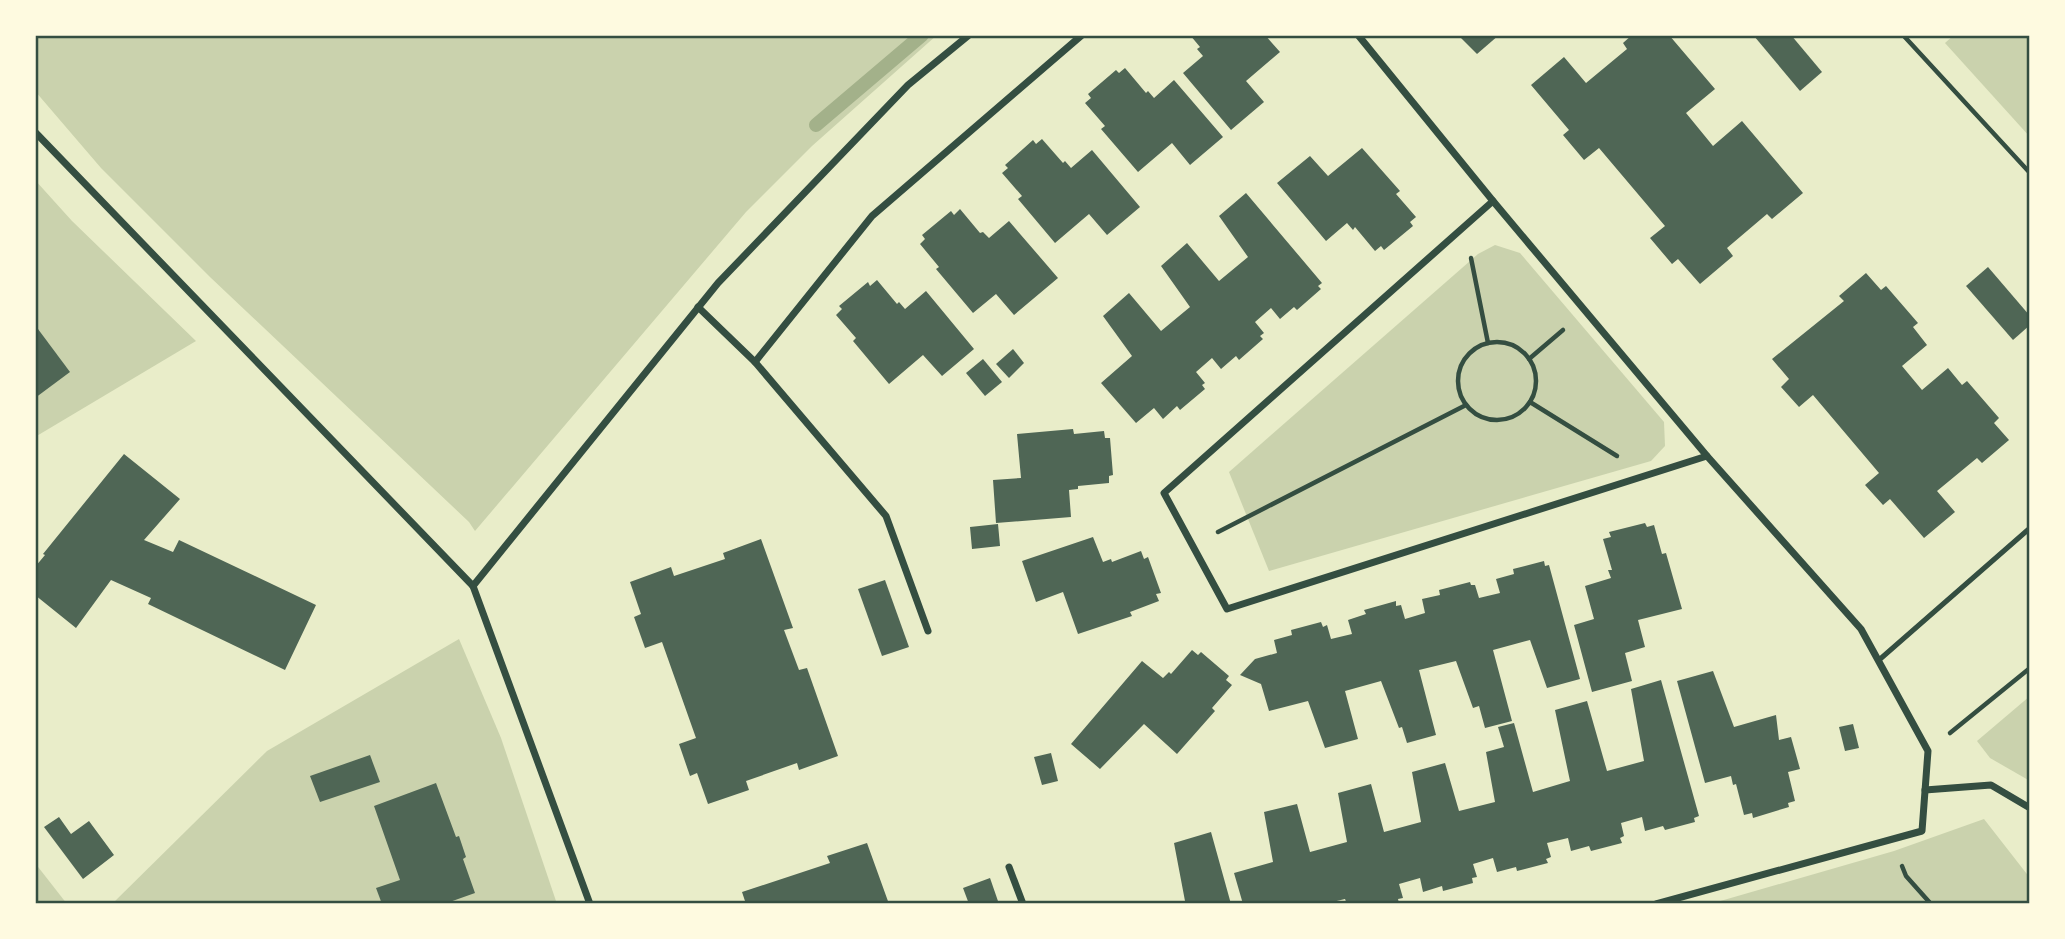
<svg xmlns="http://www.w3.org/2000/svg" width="2065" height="939" font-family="Montserrat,sans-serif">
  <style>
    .green { fill: #cad2ad }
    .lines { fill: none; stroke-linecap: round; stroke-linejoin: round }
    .stream { stroke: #a3b18a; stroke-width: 14 }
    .building { fill: #4f6655 }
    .path { stroke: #344e41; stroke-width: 4.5 }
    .service { stroke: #344e41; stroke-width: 5 }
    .minor { stroke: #344e41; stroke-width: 7 }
    .neatline { fill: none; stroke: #344e41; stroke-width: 2.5 }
  </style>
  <rect width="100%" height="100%" fill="#e9edc9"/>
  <!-- green -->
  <g class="green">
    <path d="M35 35H937L812 146 746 212 475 531 469 522 210 277 101 168 35 91Z"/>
    <path d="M1954 35H2030V137L1945 43Z"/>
    <path d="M35 180 72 221 196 341 35 437Z"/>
    <path d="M1495 245 1520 253 1664 422 1665 446 1651 461 1269 571 1229 472 1478 254Z"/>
    <path d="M459 639 501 738 557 904H112L267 751Z"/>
    <path d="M2030 696V781L1990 758 1977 741Z"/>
    <path d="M1984 819 2030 878V904H1710L1894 851Z"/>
    <path d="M35 863 67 904H35Z"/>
  </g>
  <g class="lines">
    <!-- stream -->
    <path class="stream" d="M816 125 922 35"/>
  </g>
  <!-- building -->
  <g class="building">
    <path d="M1190 35H1265L1280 52 1246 81 1264 102 1231 130 1183 73 1203 56 1197 49 1200 47Z"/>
    <path d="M1458 35H1499L1477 54Z"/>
    <path d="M1632 35H1669L1715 89 1686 113 1713 146 1742 121 1803 193 1772 219 1767 214 1727 248 1733 256 1700 284 1678 259 1672 264 1650 238 1665 226 1599 148 1584 160 1563 135 1569 130 1531 85 1564 57 1586 83 1627 49 1623 43Z"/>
    <path d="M1755 35H1791L1822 72 1800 91 1754 36Z"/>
    <path d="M1125 68 1146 93 1148 91 1154 98 1174 80 1223 137 1190 165 1172 143 1138 172 1101 129 1105 126 1085 103 1091 98 1088 94 1116 70 1119 73Z"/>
    <path d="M1042 139 1063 163 1065 161 1071 168 1092 150 1140 207 1107 235 1089 214 1055 243 1018 199 1022 196 1002 173 1008 168 1005 165 1033 140 1036 144Z"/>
    <path d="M1362 148 1400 191 1396 194 1416 217 1410 222 1413 226 1384 250 1381 246 1375 251 1355 227 1353 230 1347 223 1326 241 1277 183 1310 156 1328 176Z"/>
    <path d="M1246 193 1322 283 1318 286 1321 289 1297 310 1294 307 1280 319 1271 308 1255 322 1264 333 1260 336 1263 339 1239 360 1236 356 1221 369 1212 358 1196 372 1205 383 1202 385 1205 389 1180 410 1177 406 1163 419 1154 408 1136 423 1101 383 1132 356 1103 316 1129 293 1161 331 1190 307 1161 266 1187 243 1219 281 1248 257 1219 216Z"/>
    <path d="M960 209 980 233 983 232 989 238 1009 221 1058 278 1014 315 996 294 973 313 936 269 939 267 920 244 925 239 922 235 951 211 954 215Z"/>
    <path d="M1988 267 2030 316V325L2013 340 1966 286Z"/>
    <path d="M1866 273 1881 290 1886 286 1918 323 1913 327 1927 345 1902 366 1922 390 1948 368 1962 385 1967 381 1999 418 1994 423 2009 440 1982 463 1977 458 1937 491 1955 512 1924 538 1890 499 1883 505 1865 485 1879 473 1813 395 1799 407 1781 387 1789 379 1772 359 1844 301 1839 296Z"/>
    <path d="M877 280 897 304 899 302 905 309 926 291 974 349 942 376 923 355 889 384 853 341 856 338 836 315 842 309 839 306 868 282 870 286Z"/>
    <path d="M35 325 70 372 35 398Z"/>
    <path d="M1013 349 1024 363 1009 378 996 364Z"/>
    <path d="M983 359 1002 382 985 396 966 373Z"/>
    <path d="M1073 429 1074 434 1104 431 1105 438H1110L1113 475 1109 476V483L1078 486V489L1069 490 1071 517 996 523 993 480 1021 478 1017 434Z"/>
    <path d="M124 454 180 499 144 540 173 552 179 540 316 605 285 670 148 604 151 598 111 580 76 628 35 595V567L45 555 43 554Z"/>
    <path d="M1645 523 1647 527 1654 525 1662 554 1666 553 1682 609 1638 620 1645 647 1625 653 1632 681 1592 692 1574 625 1594 619 1585 586 1611 578 1608 570H1612L1603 539 1611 537 1609 532Z"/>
    <path d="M998 524 1000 546 972 549 970 527Z"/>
    <path d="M1093 537 1103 562 1111 559 1112 562 1141 551 1144 559 1148 557 1161 593 1156 594 1159 601 1130 612 1132 616 1078 634 1063 592 1036 602 1022 561Z"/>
    <path d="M761 539 793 628 784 630 799 670 807 668 838 756 799 770 797 763 746 781 749 790 708 804 697 773 690 776 679 744 696 738 662 642 645 648 634 617 641 614 630 582 671 567 674 576 725 559 723 553Z"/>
    <path d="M1544 561 1545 566 1549 565 1580 679 1547 688 1530 640 1493 650 1512 721 1485 728 1479 706 1473 708 1456 661 1419 670 1436 735 1407 743 1402 727 1399 728 1381 681 1345 691 1358 739 1325 748 1308 701 1269 711 1261 684 1240 675 1255 659 1277 653 1274 640 1292 635 1291 630 1321 622 1323 627 1327 625 1331 639 1352 634 1348 620 1366 614 1364 610 1396 601V606L1401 605 1405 619 1425 613 1422 599 1440 595 1439 590 1470 582 1471 585H1475L1479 598 1500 593 1496 579 1514 574 1513 569Z"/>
    <path d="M885 580 909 647 882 656 858 589Z"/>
    <path d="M1192 650 1198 655 1201 652 1229 676 1226 680 1232 685 1212 708 1215 711 1177 754 1144 724 1100 769 1071 744 1142 661 1163 678 1169 672 1171 674Z"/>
    <path d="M1713 671 1734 727 1776 715 1779 740 1791 737 1800 769 1788 772 1795 801 1788 803 1789 807 1753 818 1752 813 1744 815 1736 784 1733 785 1731 776 1705 783 1677 681Z"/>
    <path d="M1661 680 1699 816 1694 818 1695 822 1665 830 1663 826 1645 831 1642 817 1621 823 1624 836 1620 838 1622 843 1591 851 1589 846 1571 851 1568 838 1547 843 1551 857 1546 859 1548 863 1517 871 1516 867 1497 872 1493 858 1473 864 1477 877 1472 878 1473 883 1443 891 1442 886 1423 892 1420 878 1399 884 1403 898 1398 899 1399 903 1397 904H1347L1345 899 1324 904H1243L1234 873 1273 862 1264 812 1297 804 1310 852 1347 842 1338 793 1371 784 1384 832 1421 822 1412 772 1445 763 1459 811 1495 802 1486 752 1504 747 1498 727 1514 723 1533 792 1570 781 1555 710 1587 701 1607 771 1644 761 1631 689Z"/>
    <path d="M1853 724 1859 748 1845 751 1839 727Z"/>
    <path d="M1051 753 1058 781 1042 785 1034 757Z"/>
    <path d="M370 755 380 782 320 802 310 776Z"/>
    <path d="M436 783 456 837 459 836 466 857 463 859 475 893 444 904H382L376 888 400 880 374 806Z"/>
    <path d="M59 817 71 834 89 821 114 855 83 879 44 827Z"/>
    <path d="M1211 832 1231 904H1178L1185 901 1174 843Z"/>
    <path d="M867 843 889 904H746L742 892 830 863 827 856Z"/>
    <path d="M990 878 999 904H969L963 888Z"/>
  </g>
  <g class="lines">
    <!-- path -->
    <g class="path">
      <path d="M1903 35 2030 173"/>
      <path d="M1471 258 1488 343"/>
      <circle cx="1497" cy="381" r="39"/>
      <path d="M1529 359 1563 330"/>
      <path d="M1530 402 1617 456"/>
      <path d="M1218 532 1466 405"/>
      <path d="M1950 733 2030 668"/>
      <path d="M1902 866 1906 876 1931 904"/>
    </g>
    <!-- service -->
    <path class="service" d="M1879 660 2030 528"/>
    <!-- minor -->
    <g class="minor">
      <path d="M1358 35 1493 201 1707 456 1861 629 1928 751 1922 831 1656 904"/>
      <path d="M35 132 473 586 590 904"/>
      <path d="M1493 201 1164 493 1227 609 1707 456"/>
      <path d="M698 307 755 362 886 516 928 631"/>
      <path d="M755 362 872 216 1082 35"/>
      <path d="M473 586 718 283 908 85 969 35"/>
      <path d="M1925 790 1991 785 2030 808"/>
      <path d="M1009 867 1023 904"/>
    </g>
  </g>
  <!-- border -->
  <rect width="2065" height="939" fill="none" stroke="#fefae0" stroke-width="74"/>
  <rect x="37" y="37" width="1991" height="865" class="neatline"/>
</svg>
